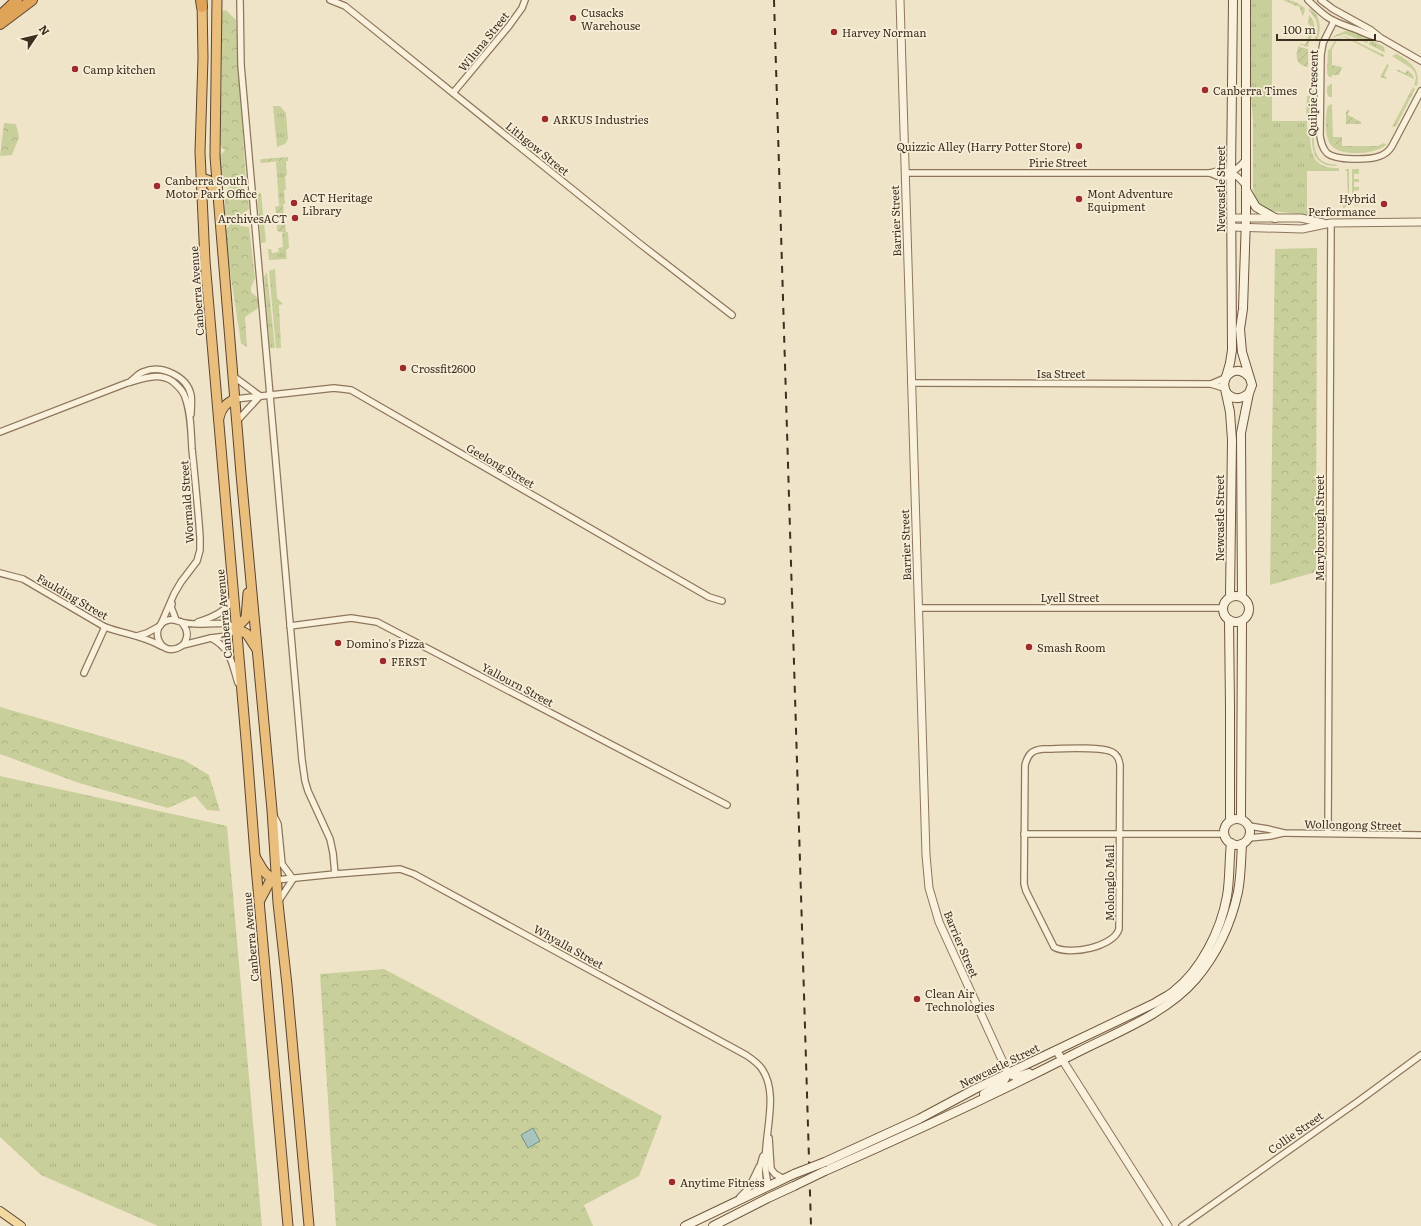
<svg xmlns="http://www.w3.org/2000/svg" width="1421" height="1226" font-family="Literata,serif">
  <style>
    .grass { fill: url(#grass-tufts) }
    .forest { fill: url(#forest-crowns) }
    .garden { fill: url(#garden-furrows) }
    .water { fill: #a9c4bc; stroke: #6f938a }
    .lines { fill: none; stroke-linecap: round; stroke-linejoin: round }
    .minor-casing { stroke: #8d765c; stroke-width: 8 }
    .tertiary-casing { stroke: #8d765c; stroke-width: 9 }
    .secondary-casing { stroke: #6f573f; stroke-width: 10 }
    .primary-casing { stroke: #5b4430; stroke-width: 10 }
    .trunk-casing { stroke: #5b4430; stroke-width: 11 }
    .motorway-casing { stroke: #5b4430; stroke-width: 12 }
    .minor { stroke: #faf1dc; stroke-width: 5.5 }
    .tertiary { stroke: #faf1dc; stroke-width: 7 }
    .secondary { stroke: #faf1dc; stroke-width: 8 }
    .primary { stroke: #f3d9a0; stroke-width: 8 }
    .trunk { stroke: #eabe7c; stroke-width: 9 }
    .motorway { stroke: #e0a458; stroke-width: 10 }
    .rail { stroke: #3d2e20; stroke-width: 2; stroke-dasharray: 7 7; stroke-linecap: butt }
    .secondary-bridge-casing { stroke: #6f573f; stroke-width: 10; stroke-linecap: butt }
    .secondary-bridge { stroke: #faf1dc; stroke-width: 8 }
    .poi-dot { fill: #9e2a2b; stroke: #f7eed8; stroke-width: 1.5 }
    .labels { text-anchor: middle; dominant-baseline: central; stroke-width: 3.5; stroke-linejoin: round; paint-order: stroke }
    .poi-label { font-size: 11px; fill: #3d2e20; stroke: #f7eed8; text-anchor: start }
    .street-label { font-size: 11px; fill: #3d2e20; stroke: #f7eed8 }
  </style>
  <defs>
    <pattern id="grass-tufts" width="24" height="20" patternUnits="userSpaceOnUse"><rect width="24" height="20" fill="#c9cf9b"/><path d="M3 7l-1-3M5 7V3M7 7l1-3M15 17l-1-3M17 17v-4M19 17l1-3" fill="none" stroke="#aeb285"/></pattern>
    <pattern id="forest-crowns" width="20" height="18" patternUnits="userSpaceOnUse"><rect width="20" height="18" fill="#c9cf9b"/><path d="M2 6a3 3 0 1 1 6 0M12 15a3 3 0 1 1 6 0" fill="none" stroke="#aeb285"/></pattern>
    <pattern id="garden-furrows" width="10" height="10" patternUnits="userSpaceOnUse"><rect width="10" height="10" fill="#c9cf9b"/><path d="M-1 1l2-2M0 10L10 0M9 11l2-2" fill="none" stroke="#aeb285"/></pattern>
  </defs>
  <rect width="100%" height="100%" fill="#f0e4c8"/>
  <!-- grass -->
  <g class="grass">
    <path d="M1250 0H1272V121H1307V128L1310 129C1310 151 1311 169 1339 168V171H1307V210L1343 211V213H1358L1360 215 1359 216H1314L1273 211 1268 210 1259 204 1254 194 1253 189V121L1250 85Z"/>
    <path d="M1309 8C1321 15 1322 29 1317 41L1314 40C1320 30 1318 19 1309 11Z"/>
    <path d="M1345 31H1353L1369 39 1367 43 1345 34 1334 37 1328 47 1334 36Z"/>
    <path d="M1345 36 1384 55 1383 57 1344 37 1338 39 1332 49V77H1329L1327 73 1328 50 1330 49 1336 39Z"/>
    <path d="M1371 40 1384 47 1385 53 1369 44Z"/>
    <path d="M1397 54C1410 62 1421 69 1417 86L1414 85 1416 78 1415 73 1411 68 1392 56Z"/>
    <path d="M1312 80 1314 83V113L1312 116Z"/>
    <path d="M1332 83V97H1329L1327 94V87Z"/>
    <path d="M1413 87 1415 89 1396 126 1392 127Z"/>
    <path d="M1307 96H1310V117H1306Z"/>
    <path d="M1332 104 1333 141 1334 144 1338 146H1378L1384 143 1386 145C1374 155 1336 158 1329 142 1324 132 1326 118 1327 108L1329 105Z"/>
    <path d="M273 106H280L286 113 288 139 285 144 277 147Z"/>
    <path d="M1312 129 1314 132C1314 144 1313 157 1326 163 1331 165 1334 163 1338 166 1313 167 1311 150 1312 129Z"/>
    <path d="M281 161 282 165H286L287 175 285 176 286 190H284L285 204 279 205 276 162Z"/>
    <path d="M1346 169H1349V202L1343 210V202H1348L1347 171H1345Z"/>
    <path d="M1352 169H1359V174H1354V179H1359V182H1354V187H1359V190L1354 191V199L1359 200V205L1355 206 1352 202Z"/>
    <path d="M261 193 266 242 261 243 257 194Z"/>
    <path d="M288 232 289 248 286 250 287 259 269 260 268 249H271L272 253 279 252 278 248 283 247 282 233Z"/>
    <path d="M275 269 277 298 283 304 279 305 281 348H276L269 271Z"/>
    <path d="M267 272 275 348H270L264 277Z"/>
    <path d="M0 776 227 826 262 1226H158L41 1175 0 1137Z"/>
  </g>
  <!-- forest -->
  <g class="forest">
    <path d="M226 10 236 20 246 184 242 187 248 198 249 209 241 215 240 226 249 227 255 278 251 287V292L258 298V308L245 317 247 347 241 343 224 232 231 223 233 216 225 218V191L230 186V180L223 181 218 156 225 151 219 144 222 80 221 12Z"/>
    <path d="M4 123 16 124 19 137 12 155 0 156Z"/>
    <path d="M1317 248 1316 572 1270 585 1275 249Z"/>
    <path d="M0 707 184 760 209 775 220 811 207 810 195 796 168 808 79 783 0 754Z"/>
    <path d="M384 969 662 1116 639 1176 584 1205 593 1226H336L320 974Z"/>
  </g>
  <!-- garden -->
  <g class="garden">
    <path d="M1283 0C1294 0 1297 2 1305 9L1303 17 1299 6H1296Z"/>
    <path d="M1309 15C1320 27 1311 33 1308 47L1301 45 1300 43 1305 45 1313 27 1308 24Z"/>
    <path d="M1299 45 1300 47 1308 49V67C1295 65 1295 55 1299 45Z"/>
    <path d="M1387 64 1405 73 1407 70 1412 74 1414 79 1397 71V69L1389 65 1384 76 1387 78 1386 79 1380 77Z"/>
    <path d="M1332 65 1342 67 1339 75H1332Z"/>
    <path d="M1347 110H1349L1348 115 1361 122V124H1346V112Z"/>
    <path d="M1332 137H1342V146H1337L1334 144Z"/>
    <path d="M288 157V161H286V165H282L281 161 261 163 260 160 262 159Z"/>
    <path d="M283 204 284 216H280V213H276L275 207Z"/>
    <path d="M280 221H285L286 233 277 231V225H281Z"/>
  </g>
  <!-- water -->
  <path class="water" d="M533 1128 540 1141 528 1148 521 1135Z"/>
  <g class="lines">
    <!-- minor casing -->
    <g class="minor-casing">
      <g id="minor">
        <path d="M240 0 241 65 302 760 305 781 308 791 330 839 333 853 335 874"/>
        <path d="M330 0 345 6 639 243 732 315"/>
        <path d="M1308 0C1326 18 1331 21 1355 29 1363 32 1370 36 1379 38"/>
        <path d="M1321 0 1333 9 1371 30 1381 38 1421 61"/>
        <path d="M1334 21 1323 43 1321 55 1320 136C1321 142 1322 148 1327 153 1336 161 1370 160 1380 156 1386 154 1389 151 1392 146L1421 91"/>
        <path d="M453 93 509 26 522 8 525 0"/>
        <path d="M905 173H1210C1226 167 1236 173 1246 186"/>
        <path d="M1210 173 1217 176 1227 177 1242 164 1246 159"/>
        <path d="M233 376 260 396"/>
        <path d="M131 381C135 378 139 373 143 372 161 364 187 376 191 395 192 401 191 408 191 414"/>
        <path d="M911 383 1211 384 1224 388"/>
        <path d="M1211 384 1225 378"/>
        <path d="M235 399 334 388 351 390 709 597 722 601"/>
        <path d="M237 421 260 396"/>
        <path d="M0 432 127 383C142 379 158 372 172 381 177 385 183 391 185 397 191 413 191 432 192 449 195 478 198 508 200 537V550L197 561 181 582 174 594 161 624"/>
        <path d="M0 573 23 579 105 627C124 634 144 636 161 646"/>
        <path d="M172 604 171 607 176 620"/>
        <path d="M918 608H1222"/>
        <path d="M181 622C188 629 189 637 183 645 159 662 147 624 169 620 174 619 177 621 181 622 187 624 194 624 200 624 212 624 226 621 236 628L227 636 211 638 183 645"/>
        <path d="M198 622C211 618 227 612 232 599"/>
        <path d="M290 626 351 618 377 622 727 805"/>
        <path d="M137 636 147 633 160 626"/>
        <path d="M211 638C231 648 232 664 238 683"/>
        <path d="M84 673 105 627"/>
        <path d="M1043 749C1058 749 1100 746 1112 752 1118 755 1119 760 1120 765L1119 929C1114 947 1069 956 1054 947L1026 891 1024 884 1025 765C1028 754 1032 750 1043 749Z"/>
        <path d="M274 816 278 824 282 864 293 879"/>
        <path d="M1249 826 1268 829 1284 833 1421 835"/>
        <path d="M1328 833 1331 223"/>
        <path d="M1024 834H1224"/>
        <path d="M1249 838 1270 836 1283 833"/>
        <path d="M276 880 335 874 400 869 414 874 746 1055C752 1059 758 1063 762 1069 783 1100 756 1149 769 1186"/>
        <path d="M278 902 293 879"/>
        <path d="M769 1138 771 1169 775 1174 784 1179"/>
        <path d="M763 1188C757 1176 759 1168 763 1156"/>
        <path d="M740 1197 749 1188 759 1167"/>
        <path d="M1182 1226 1360 1100 1421 1055"/>
      </g>
    </g>
    <!-- tertiary casing -->
    <g class="tertiary-casing">
      <g id="tertiary">
        <path d="M900 0 926 855 929 888 939 922 1008 1073"/>
        <path d="M1231 218H1301L1323 223"/>
        <path d="M1231 227 1302 229 1331 223 1421 222"/>
        <path d="M1056 1050 1168 1226"/>
      </g>
    </g>
    <!-- secondary casing -->
    <g class="secondary-casing">
      <g id="secondary">
        <path d="M1246 190 1256 207 1275 218"/>
        <path d="M1226 377C1233 369 1241 369 1248 376"/>
        <path d="M1226 392C1232 400 1241 400 1249 393"/>
        <circle cx="1236" cy="609" r="13"/>
        <path d="M1230 597 1232 440 1230 412 1224 384 1230 363 1232 350 1231 173 1233 0"/>
        <path d="M1242 597 1241 433 1249 393 1252 385 1242 352 1240 329 1243 309 1246 218V0"/>
        <path d="M1229 620 1230 707V821"/>
        <circle cx="1237" cy="832" r="13"/>
        <path d="M1241 819 1242 621"/>
        <path d="M1008 1073 1017 1077 1029 1073"/>
        <path d="M984 1094 1003 1082 1008 1073"/>
        <path d="M825 1162 919 1119 975 1089 1155 1003C1161 999 1168 996 1174 991 1201 970 1221 930 1227 896 1230 879 1229 860 1231 843"/>
        <path d="M825 1171C910 1134 994 1095 1076 1053 1117 1032 1166 1014 1196 979 1217 954 1231 924 1238 892 1241 877 1241 860 1242 844"/>
        <path d="M685 1226 794 1174"/>
        <path d="M713 1226 768 1198 794 1186"/>
      </g>
    </g>
    <!-- primary casing -->
    <g class="primary-casing">
      <path id="primary" d="M0 1211 21 1226"/>
    </g>
    <!-- trunk casing -->
    <g class="trunk-casing">
      <g id="trunk">
        <path d="M217 0 215 156 218 195 241 474 272 810 278 903 287 985 309 1226"/>
        <path d="M202 1 203 58 200 152 205 261 247 751 255 855 288 1226"/>
        <path d="M201 178 208 180 217 194"/>
        <path d="M219 418C221 408 226 403 235 399"/>
        <path d="M236 628 246 618 248 593"/>
        <path d="M236 628 247 634 256 648"/>
        <path d="M256 858C262 868 265 876 276 880"/>
        <path d="M259 902 269 883 276 880"/>
      </g>
    </g>
    <!-- motorway casing -->
    <g class="motorway-casing">
      <g id="motorway">
        <path d="M201 0 202 7"/>
        <path d="M0 16 17 0"/>
        <path d="M0 24 32 0"/>
      </g>
    </g>
    <!-- minor -->
    <use href="#minor" class="minor"/>
    <!-- tertiary -->
    <use href="#tertiary" class="tertiary"/>
    <!-- secondary -->
    <use href="#secondary" class="secondary"/>
    <!-- primary -->
    <use href="#primary" class="primary"/>
    <!-- trunk -->
    <use href="#trunk" class="trunk"/>
    <!-- motorway -->
    <use href="#motorway" class="motorway"/>
    <!-- rail -->
    <path class="rail" d="M774 0 811 1226"/>
    <!-- secondary-bridge casing -->
    <g class="secondary-bridge-casing">
      <g id="secondary-bridge">
        <path d="M794 1174 825 1162"/>
        <path d="M794 1186 825 1171"/>
      </g>
    </g>
    <!-- secondary-bridge -->
    <use href="#secondary-bridge" class="secondary-bridge"/>
  </g>
  <!-- markers -->
  <g class="poi-dot">
    <circle cx="573" cy="18" r="4"/>
    <circle cx="834" cy="32" r="4"/>
    <circle cx="75" cy="69" r="4"/>
    <circle cx="1205" cy="90" r="4"/>
    <circle cx="545" cy="119" r="4"/>
    <circle cx="1079" cy="146" r="4"/>
    <circle cx="157" cy="186" r="4"/>
    <circle cx="1079" cy="199" r="4"/>
    <circle cx="294" cy="203" r="4"/>
    <circle cx="1384" cy="204" r="4"/>
    <circle cx="295" cy="218" r="4"/>
    <circle cx="403" cy="368" r="4"/>
    <circle cx="338" cy="643" r="4"/>
    <circle cx="1029" cy="647" r="4"/>
    <circle cx="383" cy="661" r="4"/>
    <circle cx="917" cy="999" r="4"/>
    <circle cx="672" cy="1182" r="4"/>
  </g>
  <g class="labels">
    <!-- poi labels -->
    <g class="poi-label">
      <text x="581" y="12">Cusacks<tspan x="581" dy="13">Warehouse</tspan></text>
      <text x="842" y="32">Harvey Norman</text>
      <text x="83" y="69">Camp kitchen</text>
      <text x="1213" y="90">Canberra Times</text>
      <text x="553" y="119">ARKUS Industries</text>
      <text x="1071" y="146" text-anchor="end">Quizzic Alley (Harry Potter Store)</text>
      <text x="165" y="180">Canberra South<tspan x="165" dy="13">Motor Park Office</tspan></text>
      <text x="1087" y="193">Mont Adventure<tspan x="1087" dy="13">Equipment</tspan></text>
      <text x="302" y="197">ACT Heritage<tspan x="302" dy="13">Library</tspan></text>
      <text x="1376" y="198" text-anchor="end">Hybrid<tspan x="1376" dy="13">Performance</tspan></text>
      <text x="287" y="218" text-anchor="end">ArchivesACT</text>
      <text x="411" y="368">Crossfit2600</text>
      <text x="346" y="643">Domino's Pizza</text>
      <text x="1037" y="647">Smash Room</text>
      <text x="391" y="661">FERST</text>
      <text x="925" y="993">Clean Air<tspan x="925" dy="13">Technologies</tspan></text>
      <text x="680" y="1182">Anytime Fitness</text>
    </g>
    <!-- street labels -->
    <g class="street-label">
      <text transform="translate(483 41) rotate(-51)">Wiluna Street</text>
      <text transform="translate(1312 93) rotate(-89)">Quilpie Crescent</text>
      <text transform="translate(538 148) rotate(39)">Lithgow Street</text>
      <text x="1058" y="162">Pirie Street</text>
      <text transform="translate(1220 189) rotate(-90)">Newcastle Street</text>
      <text transform="translate(895 221) rotate(-92)">Barrier Street</text>
      <text transform="translate(196 291) rotate(-94)">Canberra Avenue</text>
      <text x="1061" y="373">Isa Street</text>
      <text transform="translate(501 465) rotate(30)">Geelong Street</text>
      <text transform="translate(186 502) rotate(-94)">Wormald Street</text>
      <text transform="translate(1219 518) rotate(-90)">Newcastle Street</text>
      <text transform="translate(1319 528) rotate(-90)">Maryborough Street</text>
      <text transform="translate(905 545) rotate(-92)">Barrier Street</text>
      <text transform="translate(73 596) rotate(30)">Faulding Street</text>
      <text x="1070" y="597">Lyell Street</text>
      <text transform="translate(223 614) rotate(-95)">Canberra Avenue</text>
      <text transform="translate(518 684) rotate(28)">Yallourn Street</text>
      <text transform="translate(1353 824) rotate(1)">Wollongong Street</text>
      <text transform="translate(1109 883) rotate(-90)">Molonglo Mall</text>
      <text transform="translate(250 937) rotate(-95)">Canberra Avenue</text>
      <text transform="translate(962 944) rotate(67)">Barrier Street</text>
      <text transform="translate(569 946) rotate(29)">Whyalla Street</text>
      <text transform="translate(999 1065) rotate(-26)">Newcastle Street</text>
      <text transform="translate(1295 1132) rotate(-35)">Collie Street</text>
    </g>
  </g>
  <!-- north arrow -->
  <g transform="translate(36 36) rotate(55)" stroke="#f7eed8" stroke-width="3" paint-order="stroke">
  <path d="M0-3L7 15L0 10L-7 15Z" fill="#3d2e20"/>
  <text y="-6" font-size="11" font-weight="bold" text-anchor="middle" fill="#3d2e20">N</text>
  </g>
  <!-- scale -->
  <path d="M1277 34v6h98v-6" fill="none" stroke="#3d2e20" stroke-width="2"/>
  <text x="1283" y="34" font-size="12" fill="#3d2e20" stroke="#f7eed8" stroke-width="3" paint-order="stroke">100 m</text>
</svg>
